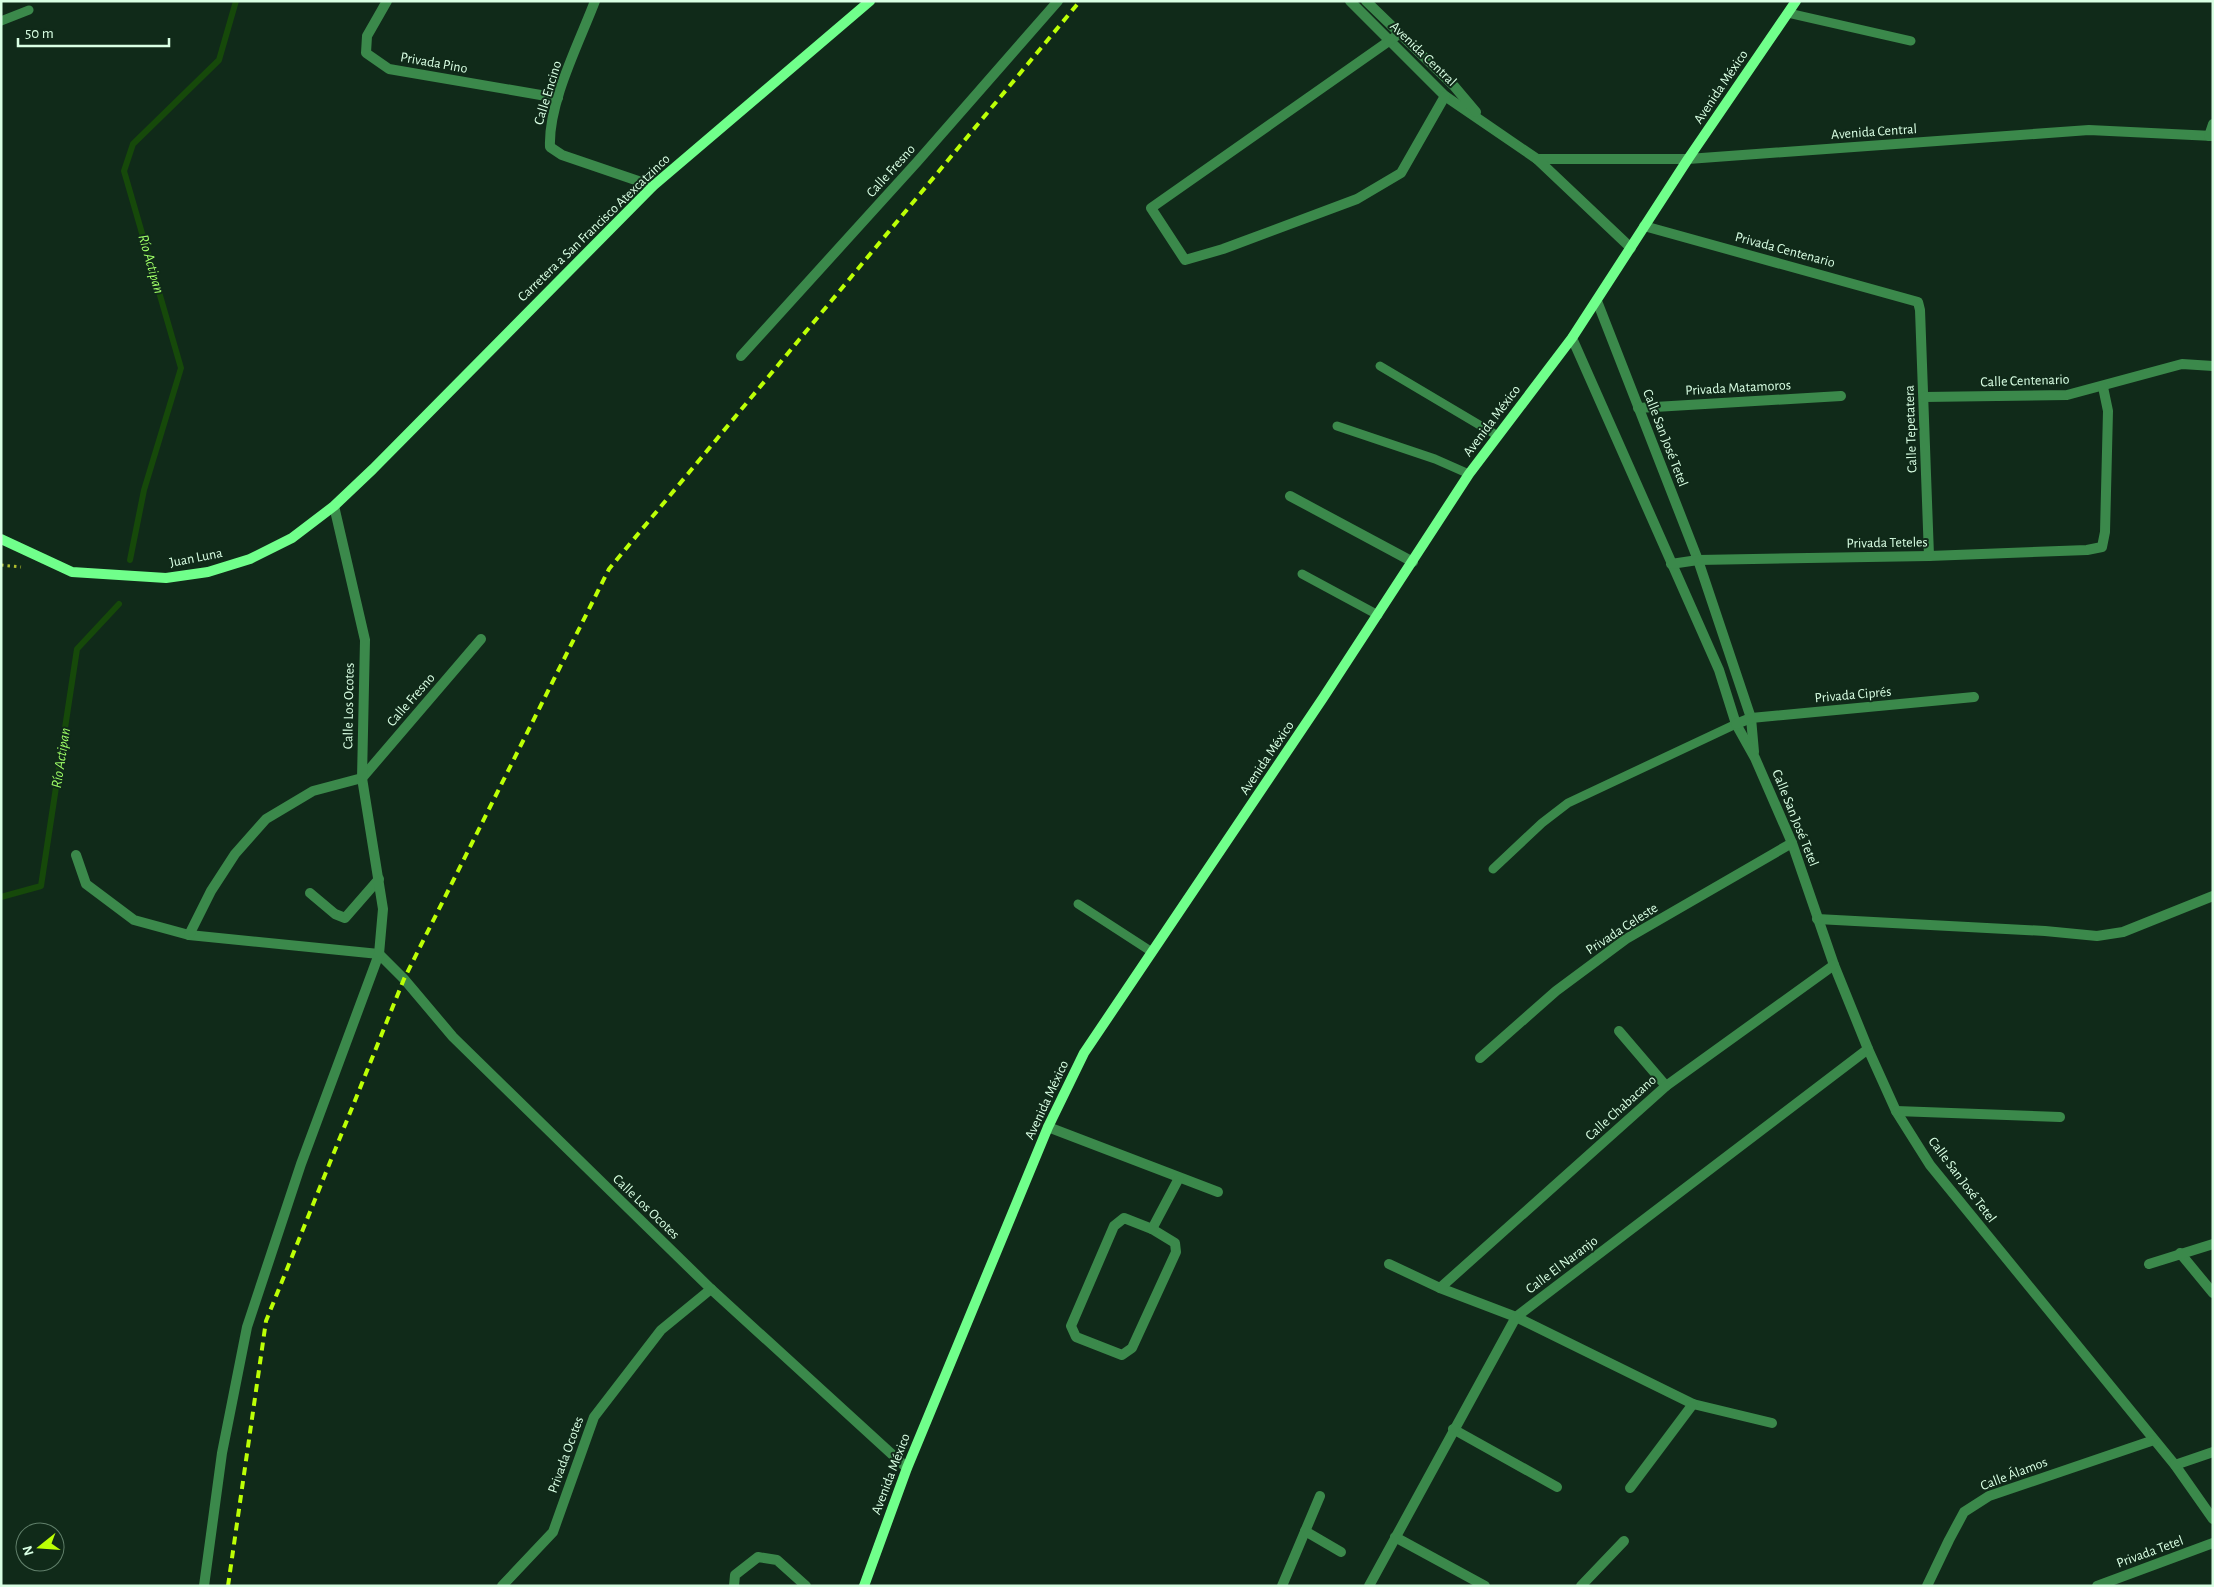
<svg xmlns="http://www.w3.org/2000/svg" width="2214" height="1587" font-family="'Alegreya Sans',sans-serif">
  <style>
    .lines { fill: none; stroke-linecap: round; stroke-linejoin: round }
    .stream { stroke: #16490a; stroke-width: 6 }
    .path { stroke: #aebd2e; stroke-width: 3; stroke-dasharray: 2.5 4; stroke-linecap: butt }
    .lane { stroke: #3b894b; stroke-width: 9 }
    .street { stroke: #3b894b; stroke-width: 10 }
    .secondary { stroke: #70ff8b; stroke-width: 10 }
    .rail { stroke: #bcff05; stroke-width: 4; stroke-dasharray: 8 6; stroke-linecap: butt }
    .labels { text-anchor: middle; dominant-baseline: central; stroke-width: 4; stroke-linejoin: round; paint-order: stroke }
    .street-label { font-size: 14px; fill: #d9ffe4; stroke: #102a19 }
    .water-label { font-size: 15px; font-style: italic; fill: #9fff67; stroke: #102a19 }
  </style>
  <rect width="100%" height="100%" fill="#102a19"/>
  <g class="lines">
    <!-- stream -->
    <g class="stream">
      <path d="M130 560 144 490 181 368 124 171 133 144 219 60 236 1"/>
      <path d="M1 897 41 886 77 649 119 604"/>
    </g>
    <!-- path -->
    <path class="path" d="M1 565 21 567"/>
    <!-- lane -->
    <g class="lane">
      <path d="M1788 13 1911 41"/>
      <path d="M1 21 29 10"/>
      <path d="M1380 366 1498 436"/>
      <path d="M1337 426 1435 459 1469 474"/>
      <path d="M1302 574 1378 615"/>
      <path d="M1493 869 1542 823 1568 803 1736 724"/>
      <path d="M1078 904 1152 952"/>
    </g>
    <!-- street -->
    <g class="street">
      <path d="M387 1 367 36 366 53 389 69 558 98"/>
      <path d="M595 1C579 43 548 103 550 147L562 155 653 186"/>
      <path d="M1350 1 1445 96 1537 159H1688L2089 130 2213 136"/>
      <path d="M1366 1 1454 86 1476 112"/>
      <path d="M1399 34 1151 208 1185 260 1223 249 1357 199 1401 173 1445 96"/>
      <path d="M2209 136 2213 124"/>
      <path d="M1537 159 1631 248"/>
      <path d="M1644 226 1918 302 1920 310 1929 556"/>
      <path d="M1597 301 1698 560 1751 718 1754 752"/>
      <path d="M1572 338 1719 670 1736 724 1755 758 1792 843 1834 965 1868 1049 1896 1111 1930 1165 2175 1465 2213 1519"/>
      <path d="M741 356 917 162 1058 1"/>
      <path d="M1924 397 2067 395 2182 364 2213 366"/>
      <path d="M1638 408 1841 396"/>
      <path d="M1290 496 1413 562"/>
      <path d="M1671 564 1698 560 1929 556 2087 550 2102 547 2105 532 2108 411 2103 387"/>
      <path d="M1736 724 1751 718 1974 697"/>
      <path d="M362 778 481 639"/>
      <path d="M76 855 86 884 134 920 189 935 379 954"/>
      <path d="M310 893 335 914 345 918 379 879"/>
      <path d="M1817 919 2045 931 2097 936 2123 932 2213 896"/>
      <path d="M189 935 211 891 235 854 266 819 313 791 362 778"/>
      <path d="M379 954 404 979 453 1037 711 1289 907 1468"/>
      <path d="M1619 1031 1666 1086"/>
      <path d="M1480 1058 1556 991 1626 939 1792 843"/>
      <path d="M1896 1111 2060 1117"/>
      <path d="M1048 1127 1218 1192"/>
      <path d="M1124 1218 1152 1229 1175 1243 1176 1252 1132 1348 1122 1355 1076 1337 1071 1326 1114 1226Z"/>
      <path d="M1152 1229 1179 1178"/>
      <path d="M2180 1253 2213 1293"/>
      <path d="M1389 1264 1440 1288 1516 1317 1693 1404 1772 1423"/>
      <path d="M2149 1264 2213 1244"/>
      <path d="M1440 1288 1666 1086 1834 965"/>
      <path d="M1453 1429 1557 1487"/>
      <path d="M2175 1465 2213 1452"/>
      <path d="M1630 1488 1693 1404"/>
      <path d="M1305 1531 1341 1552"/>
      <path d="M1395 1537 1485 1586"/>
      <path d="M204 1586 222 1453 247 1327 301 1164 379 954 383 909 362 778 365 640 334 506"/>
      <path d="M502 1586 553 1532 594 1417 661 1330 711 1289"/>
      <path d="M734 1586 735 1575 758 1557 777 1560 806 1586"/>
      <path d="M1282 1586 1320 1496"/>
      <path d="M1369 1586 1516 1317 1868 1049"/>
      <path d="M1581 1586 1624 1541"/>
      <path d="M1927 1586 1949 1540 1964 1512 1989 1496 2154 1440"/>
      <path d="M2097 1586 2213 1543"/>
    </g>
    <!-- secondary -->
    <g class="secondary">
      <path d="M1 539 72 572 166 578 208 572 250 559 292 538 334 506 373 469 653 186 870 1"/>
      <path d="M864 1586 907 1468 1048 1127 1084 1053 1323 698 1469 474 1572 338 1688 159 1796 1"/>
    </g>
    <!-- rail -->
    <path class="rail" d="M228 1586 266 1321 404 979 609 569 1080 1"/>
  </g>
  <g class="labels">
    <!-- street labels -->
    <g class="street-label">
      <text transform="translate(1423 54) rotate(44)">Avenida Central</text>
      <text transform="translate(434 63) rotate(10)">Privada Pino</text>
      <text transform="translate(1721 87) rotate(-56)">Avenida México</text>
      <text transform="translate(548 93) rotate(-73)">Calle Encino</text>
      <text transform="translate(1874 132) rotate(-4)">Avenida Central</text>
      <text transform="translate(891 171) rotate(-48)">Calle Fresno</text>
      <text transform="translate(594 228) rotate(-44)">Carretera a San Francisco Atexcatzinco</text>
      <text transform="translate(1785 250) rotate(15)">Privada Centenario</text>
      <text transform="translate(2025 381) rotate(-2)">Calle Centenario</text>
      <text transform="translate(1738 388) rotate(-3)">Privada Matamoros</text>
      <text transform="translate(1492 421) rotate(-53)">Avenida México</text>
      <text transform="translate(1911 429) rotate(-92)">Calle Tepetatera</text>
      <text transform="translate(1665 438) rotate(69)">Calle San José Tetel</text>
      <text transform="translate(1887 543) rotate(-1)">Privada Teteles</text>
      <text transform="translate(196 558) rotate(-11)">Juan Luna</text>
      <text transform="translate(1853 695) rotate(-5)">Privada Ciprés</text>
      <text transform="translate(411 700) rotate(-49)">Calle Fresno</text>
      <text transform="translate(349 706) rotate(-89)">Calle Los Ocotes</text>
      <text transform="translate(1267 758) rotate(-56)">Avenida México</text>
      <text transform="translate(1795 818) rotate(68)">Calle San José Tetel</text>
      <text transform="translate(1622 929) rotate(-33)">Privada Celeste</text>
      <text transform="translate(1047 1100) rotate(-65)">Avenida México</text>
      <text transform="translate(1621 1108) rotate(-42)">Calle Chabacano</text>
      <text transform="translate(1962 1180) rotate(53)">Calle San José Tetel</text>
      <text transform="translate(646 1207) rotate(44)">Calle Los Ocotes</text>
      <text transform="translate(1562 1265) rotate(-37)">Calle El Naranjo</text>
      <text transform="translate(566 1455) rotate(-70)">Privada Ocotes</text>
      <text transform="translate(891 1474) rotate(-69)">Avenida México</text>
      <text transform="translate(2014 1474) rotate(-21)">Calle Álamos</text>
      <text transform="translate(2150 1552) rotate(-20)">Privada Tetel</text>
    </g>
    <!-- water labels -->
    <g class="water-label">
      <text transform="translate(151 264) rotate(74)">Río Actipan</text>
      <text transform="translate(61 758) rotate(-81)">Río Actipan</text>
    </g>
  </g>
  <!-- border -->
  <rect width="2214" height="1587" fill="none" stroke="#d9ffe4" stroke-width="5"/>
  <!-- north arrow -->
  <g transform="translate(40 1547) rotate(253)"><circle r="24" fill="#102a19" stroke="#607f6a"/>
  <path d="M0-4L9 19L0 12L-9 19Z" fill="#bcff05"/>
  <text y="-8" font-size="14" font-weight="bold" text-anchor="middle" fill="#d9ffe4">N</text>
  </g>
  <!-- scale -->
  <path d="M18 38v8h151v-8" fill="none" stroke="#d9ffe4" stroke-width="2.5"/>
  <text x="25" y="38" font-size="15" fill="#d9ffe4" stroke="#102a19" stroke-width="4" paint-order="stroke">50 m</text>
</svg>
